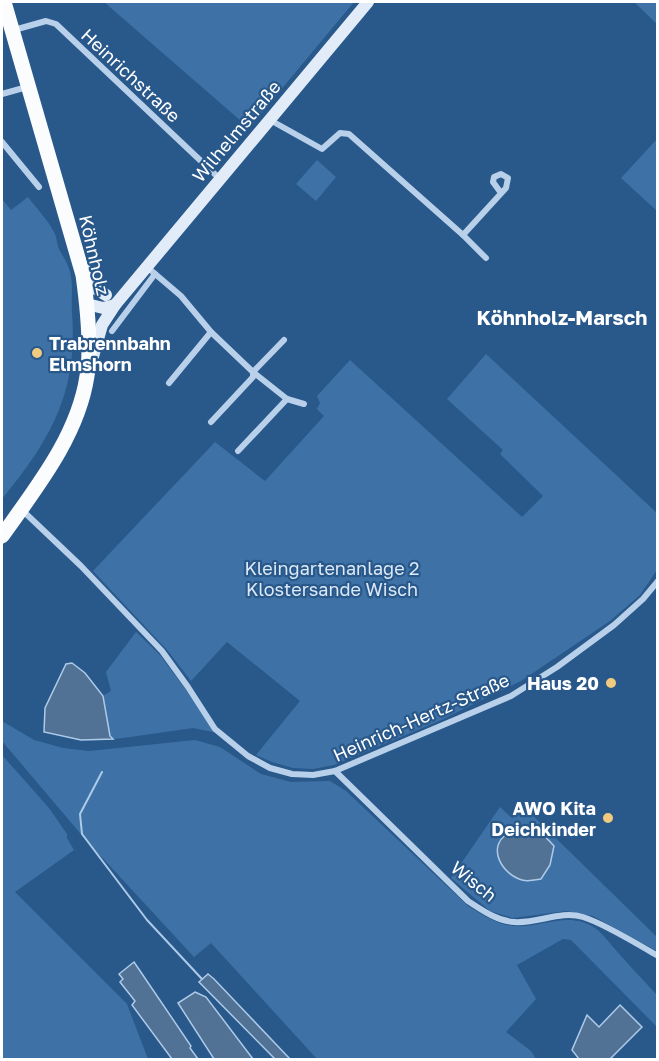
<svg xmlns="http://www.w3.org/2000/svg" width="659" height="1061" font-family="'Golos Text',sans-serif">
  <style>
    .green { fill: #3e72a7 }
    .water { fill: #527295; stroke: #adcbe9; stroke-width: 1.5 }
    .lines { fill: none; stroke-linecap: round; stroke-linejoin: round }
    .stream { stroke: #adcbe9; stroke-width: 2 }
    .minor { stroke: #b8d0e9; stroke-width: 6 }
    .secondary { stroke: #e2ecf8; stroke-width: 12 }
    .primary { stroke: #fafcfe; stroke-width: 15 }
    .poi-dot { fill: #f0cb7f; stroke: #29588b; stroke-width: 2 }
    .labels { text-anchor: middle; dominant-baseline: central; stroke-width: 4.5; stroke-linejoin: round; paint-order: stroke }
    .street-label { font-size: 18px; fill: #fff; stroke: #29588b }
    .poi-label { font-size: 18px; font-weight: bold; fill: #fff; stroke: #29588b; text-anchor: end }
    .park-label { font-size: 18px; fill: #dce9f7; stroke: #29588b }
    .neighbourhood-label { font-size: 20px; font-weight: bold; fill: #fff; stroke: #29588b }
  </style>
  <rect width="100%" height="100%" fill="#29588b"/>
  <!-- green -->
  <g class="green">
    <path d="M104 2H354L249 128Z"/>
    <path d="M634 2H657V24Z"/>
    <path d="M657 139V211L621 178Z"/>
    <path d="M317 160 336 177 316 201 296 184Z"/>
    <path d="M28 197C36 208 49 221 55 234 57 239 57 246 60 251 65 259 69 266 71 276 73 288 71 300 72 312 78 393 51 439 2 499V199L11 210Z"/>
    <path d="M486 354 657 513V570L640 595 610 621 521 681 439 721 334 765 313 769 293 768 272 762 256 755 300 701 227 642 191 681 168 651 93 571 215 442 265 481 324 416 317 409 320 403 317 396 350 360 522 517 543 496 500 454 503 450 447 399Z"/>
    <path d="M136 632 160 655 218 733 193 728 123 738 113 739 110 736 103 696 111 691 106 672Z"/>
    <path d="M2 721 34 740 63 748 89 751 195 740 220 747 261 774 291 782 330 781 346 791 468 906C483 915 497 925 514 926 543 928 568 910 595 928 602 933 608 941 614 948 628 964 643 980 657 995V1027L575 944 571 940 563 939 517 965 536 999 506 1032 531 1051 536 1059H317L211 943 194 957 85 839 2 741Z"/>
    <path d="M2 755 49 808 67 834V838L74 850 15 892 127 1004 148 1059H2Z"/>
    <path d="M500 807 512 818 524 807 657 937V951L593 916 566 911 513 918 490 911 451 878Z"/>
  </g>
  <!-- water -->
  <g class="water">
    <path d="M72 663 85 673 103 696 110 736 113 739 81 740 44 732 45 708 66 664Z"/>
    <path d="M525 826 539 830 554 846 550 865 541 879C535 880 528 882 522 880 503 875 486 848 507 834 512 830 520 829 525 826Z"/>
    <path d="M134 962 191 1046 190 1048 198 1059H172L132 1005 135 1001 120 982 123 979 119 974Z"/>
    <path d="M208 974 214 979 290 1059H275L199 982Z"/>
    <path d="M195 992 206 997 253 1059H214L178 1003Z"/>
    <path d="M620 1005 642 1027 610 1059H579L572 1050 587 1015 599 1027Z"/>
  </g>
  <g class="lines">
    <!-- stream -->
    <path class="stream" d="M102 772 80 814 82 834 147 920 202 979"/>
    <!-- minor -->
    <g class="minor">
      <path d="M14 30 46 21 56 24 220 179"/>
      <path d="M2 94 27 87"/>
      <path d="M270 120 322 149 340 133 349 134 463 235 486 258"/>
      <path d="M2 142 39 187"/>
      <path d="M463 235 506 188 508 178 501 174 494 177 493 182 501 193"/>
      <path d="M147 267 181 296 211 332 253 372 287 399 304 404"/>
      <path d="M112 331 155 274"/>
      <path d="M169 383 211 332"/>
      <path d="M211 422 253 377V372L284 340"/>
      <path d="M238 451 287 399"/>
      <path d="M21 509 81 566 162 651 188 687 215 729 248 756 270 768 292 774 313 775 335 771 511 696 557 667 614 625 643 599 658 581"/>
      <path d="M335 771 468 901C482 910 497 921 514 922 538 924 560 910 583 917 603 923 639 945 658 956"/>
    </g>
    <!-- secondary -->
    <g class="secondary">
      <path d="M85 269 96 289 106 295"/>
      <path d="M87 304 103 308 115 305"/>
      <path d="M92 360 102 325 115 305 368 2"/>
    </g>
    <!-- primary -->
    <path class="primary" d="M2 536C36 488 78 436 87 376 92 346 87 304 83 275L4 2"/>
  </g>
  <!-- markers -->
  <g class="poi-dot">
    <circle cx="37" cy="353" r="6"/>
    <circle cx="611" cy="683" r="6"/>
    <circle cx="608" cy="818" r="6"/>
  </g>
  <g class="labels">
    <!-- street labels -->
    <g class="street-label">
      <text transform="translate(131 75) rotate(43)">Heinrichstraße</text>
      <text transform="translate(236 131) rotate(-50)">Wilhelmstraße</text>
      <text transform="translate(95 255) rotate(77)">Köhnholz</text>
      <text transform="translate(421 717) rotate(-24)">Heinrich-Hertz-Straße</text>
      <text transform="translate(474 881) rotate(39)">Wisch</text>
    </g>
    <!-- poi labels -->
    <g class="poi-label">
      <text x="49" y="343" text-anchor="start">Trabrennbahn<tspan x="49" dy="21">Elmshorn</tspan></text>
      <text x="599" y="683">Haus 20</text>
      <text x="596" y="808">AWO Kita<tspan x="596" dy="21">Deichkinder</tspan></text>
    </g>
    <!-- park labels -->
    <g class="park-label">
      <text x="332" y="568">Kleingartenanlage 2<tspan x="332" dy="21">Klostersande Wisch</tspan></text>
    </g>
    <!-- neighbourhood labels -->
    <g class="neighbourhood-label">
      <text x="562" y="317">Köhnholz-Marsch</text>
    </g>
  </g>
  <!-- border -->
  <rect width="659" height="1061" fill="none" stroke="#ffffff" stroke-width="6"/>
</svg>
